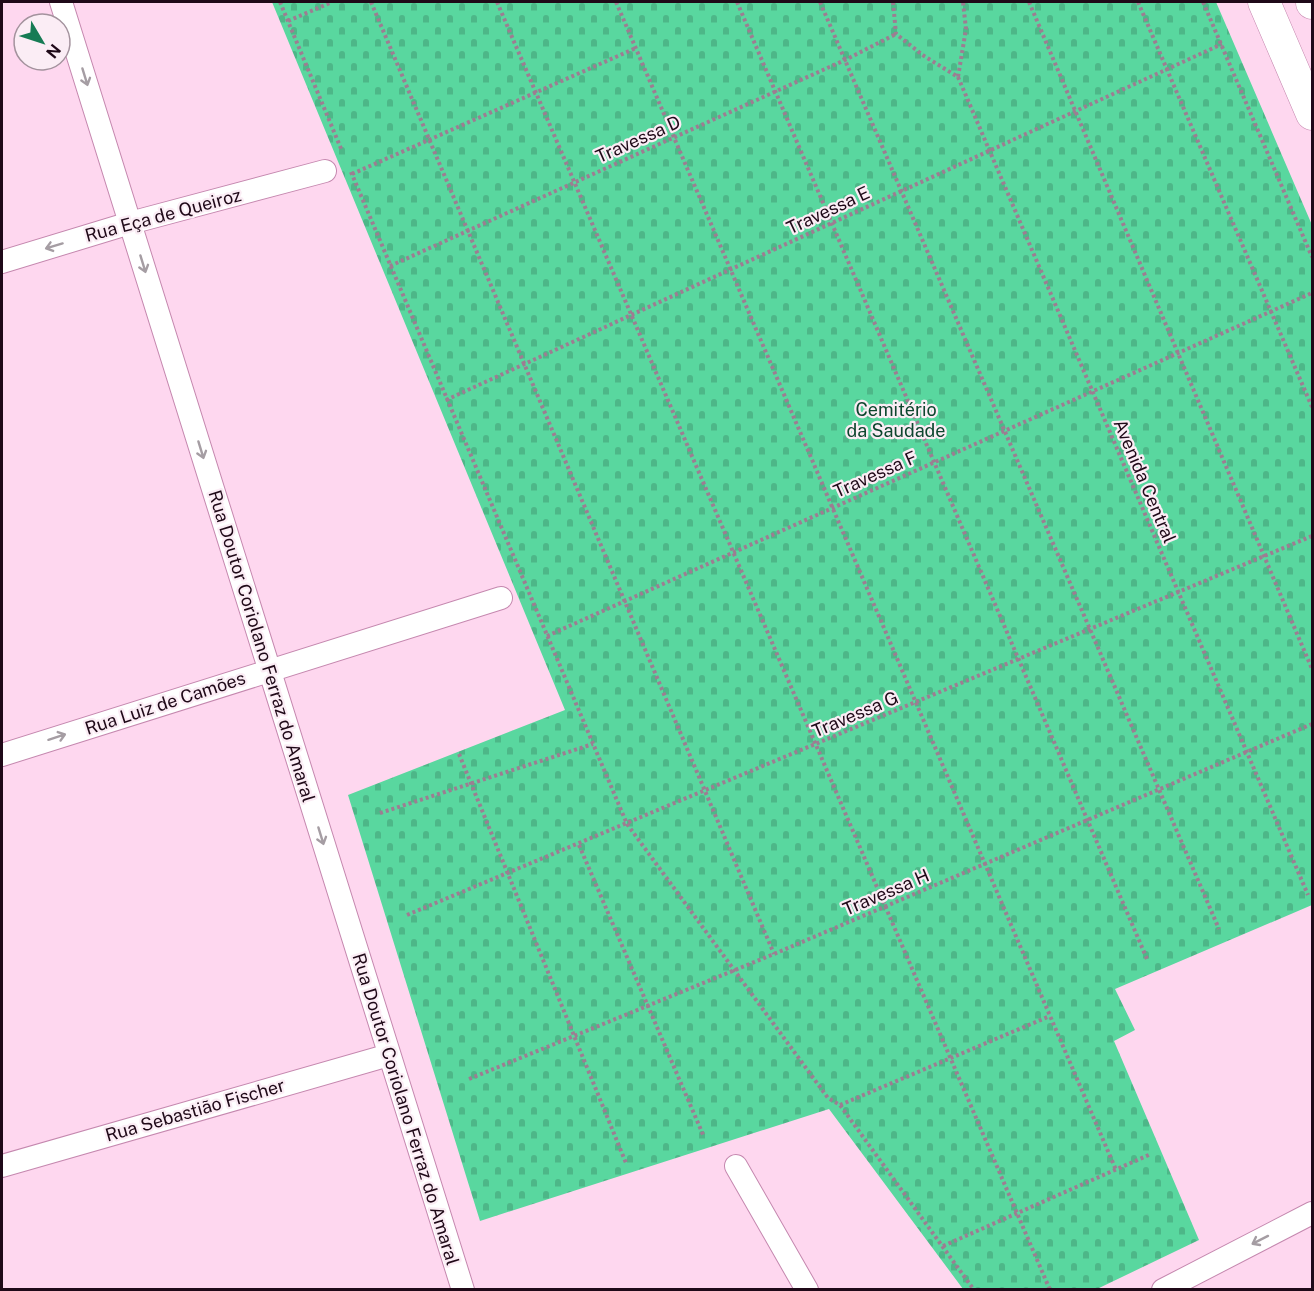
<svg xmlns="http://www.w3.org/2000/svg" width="1314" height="1291" font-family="'Public Sans',sans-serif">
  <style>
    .cemetery { fill: url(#cemetery-stones) }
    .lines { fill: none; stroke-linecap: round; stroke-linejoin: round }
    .street-casing { stroke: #c588af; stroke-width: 24 }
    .secondary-casing { stroke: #c588af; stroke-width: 33 }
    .path { stroke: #9d7d92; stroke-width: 4; stroke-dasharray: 3 3; stroke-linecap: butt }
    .street { stroke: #fff; stroke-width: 22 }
    .secondary { stroke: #fff; stroke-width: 32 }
    .oneway { stroke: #a59da3 }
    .labels { text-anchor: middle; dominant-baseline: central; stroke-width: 4.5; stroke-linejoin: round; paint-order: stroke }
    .street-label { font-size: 18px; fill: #1f0918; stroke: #fbedf5 }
    .park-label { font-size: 18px; fill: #0d462e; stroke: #fbedf5 }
  </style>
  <defs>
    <pattern id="cemetery-stones" width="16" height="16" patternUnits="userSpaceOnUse" patternTransform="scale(1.5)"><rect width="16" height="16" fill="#59d79f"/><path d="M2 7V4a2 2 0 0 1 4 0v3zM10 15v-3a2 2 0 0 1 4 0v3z" fill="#4db788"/></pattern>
  </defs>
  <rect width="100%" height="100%" fill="#fed7ef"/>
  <!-- cemetery -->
  <path class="cemetery" d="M272 2H1216L1312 225V905L1115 989 1135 1030 1114 1041 1199 1240 1097 1289H963L829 1109 480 1221 348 795 565 710Z"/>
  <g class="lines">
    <!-- street casing -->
    <g class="street-casing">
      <g id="street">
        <path d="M61 2 463 1290"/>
        <path d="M2 262 130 223 325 171"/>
        <path d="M2 755 501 598"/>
        <path d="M2 1166 389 1055"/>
        <path d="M736 1166 807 1290"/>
        <path d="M1163 1290 1312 1213"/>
      </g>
    </g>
    <!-- secondary casing -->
    <g class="secondary-casing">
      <g id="secondary">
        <path d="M1264 2 1312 114"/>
        <path d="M1312 2V3"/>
      </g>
    </g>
    <!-- path -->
    <g class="path">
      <path d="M280 2 342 151"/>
      <path d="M371 2 774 954"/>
      <path d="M497 2 1050 1290"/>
      <path d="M616 2 1116 1170"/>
      <path d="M737 2 1147 959"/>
      <path d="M820 2 1219 929"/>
      <path d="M893 2 896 34 924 56 958 77 966 29 963 2"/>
      <path d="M1029 2 1312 669"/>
      <path d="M1138 2 1312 407"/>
      <path d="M1203 2 1312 257"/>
      <path d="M288 21 332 2"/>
      <path d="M958 77 1308 895"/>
      <path d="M351 172 627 824 828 1098 840 1105 974 1290"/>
      <path d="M352 174 636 48"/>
      <path d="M390 266 845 60 896 34"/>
      <path d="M446 400 1222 44"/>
      <path d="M547 636 1312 293"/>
      <path d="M459 754 626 1163"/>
      <path d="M380 813 593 744"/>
      <path d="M579 845 704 1137"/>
      <path d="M407 915 1312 536"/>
      <path d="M469 1079 774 954 1312 724"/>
      <path d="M840 1105 1050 1016"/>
      <path d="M943 1246 1151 1154"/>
    </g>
    <!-- street -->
    <use href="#street" class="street"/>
    <!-- secondary -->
    <use href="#secondary" class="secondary"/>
  </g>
  <!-- one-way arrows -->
  <defs><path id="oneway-shaft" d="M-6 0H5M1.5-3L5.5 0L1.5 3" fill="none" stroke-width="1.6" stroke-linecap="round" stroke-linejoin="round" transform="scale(1.5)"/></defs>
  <g class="oneway">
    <use href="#oneway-shaft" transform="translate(85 77) rotate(73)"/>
    <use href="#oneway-shaft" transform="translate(54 246) rotate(163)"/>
    <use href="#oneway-shaft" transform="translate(143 264) rotate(73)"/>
    <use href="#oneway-shaft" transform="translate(201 450) rotate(73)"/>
    <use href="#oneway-shaft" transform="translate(57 737) rotate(-18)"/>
    <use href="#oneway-shaft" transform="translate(321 836) rotate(73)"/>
    <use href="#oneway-shaft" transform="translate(1260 1240) rotate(153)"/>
  </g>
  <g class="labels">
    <!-- street labels -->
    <g class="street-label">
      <text transform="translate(638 139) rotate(-24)">Travessa D</text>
      <text transform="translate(828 210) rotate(-25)">Travessa E</text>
      <text transform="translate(163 215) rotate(-15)">Rua Eça de Queiroz</text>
      <text transform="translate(875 474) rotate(-24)">Travessa F</text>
      <text transform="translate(1145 481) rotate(67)">Avenida Central</text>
      <text transform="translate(262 646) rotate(73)">Rua Doutor Coriolano Ferraz do Amaral</text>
      <text transform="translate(165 703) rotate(-18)">Rua Luiz de Camões</text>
      <text transform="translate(855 714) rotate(-23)">Travessa G</text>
      <text transform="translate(886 892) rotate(-23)">Travessa H</text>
      <text transform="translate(406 1109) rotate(73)">Rua Doutor Coriolano Ferraz do Amaral</text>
      <text transform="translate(195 1110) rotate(-16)">Rua Sebastião Fischer</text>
    </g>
    <!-- park labels -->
    <g class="park-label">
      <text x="896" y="409">Cemitério<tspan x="896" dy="21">da Saudade</tspan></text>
    </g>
  </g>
  <!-- border -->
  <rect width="1314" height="1291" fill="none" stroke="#1f0918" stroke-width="6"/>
  <!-- north arrow -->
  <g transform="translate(42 42) rotate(129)"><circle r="28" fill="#fbedf5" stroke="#a3929d" stroke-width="1.5"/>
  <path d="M0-4.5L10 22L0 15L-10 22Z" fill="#167b54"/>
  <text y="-9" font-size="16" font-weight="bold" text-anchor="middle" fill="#1f0918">N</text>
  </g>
</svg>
